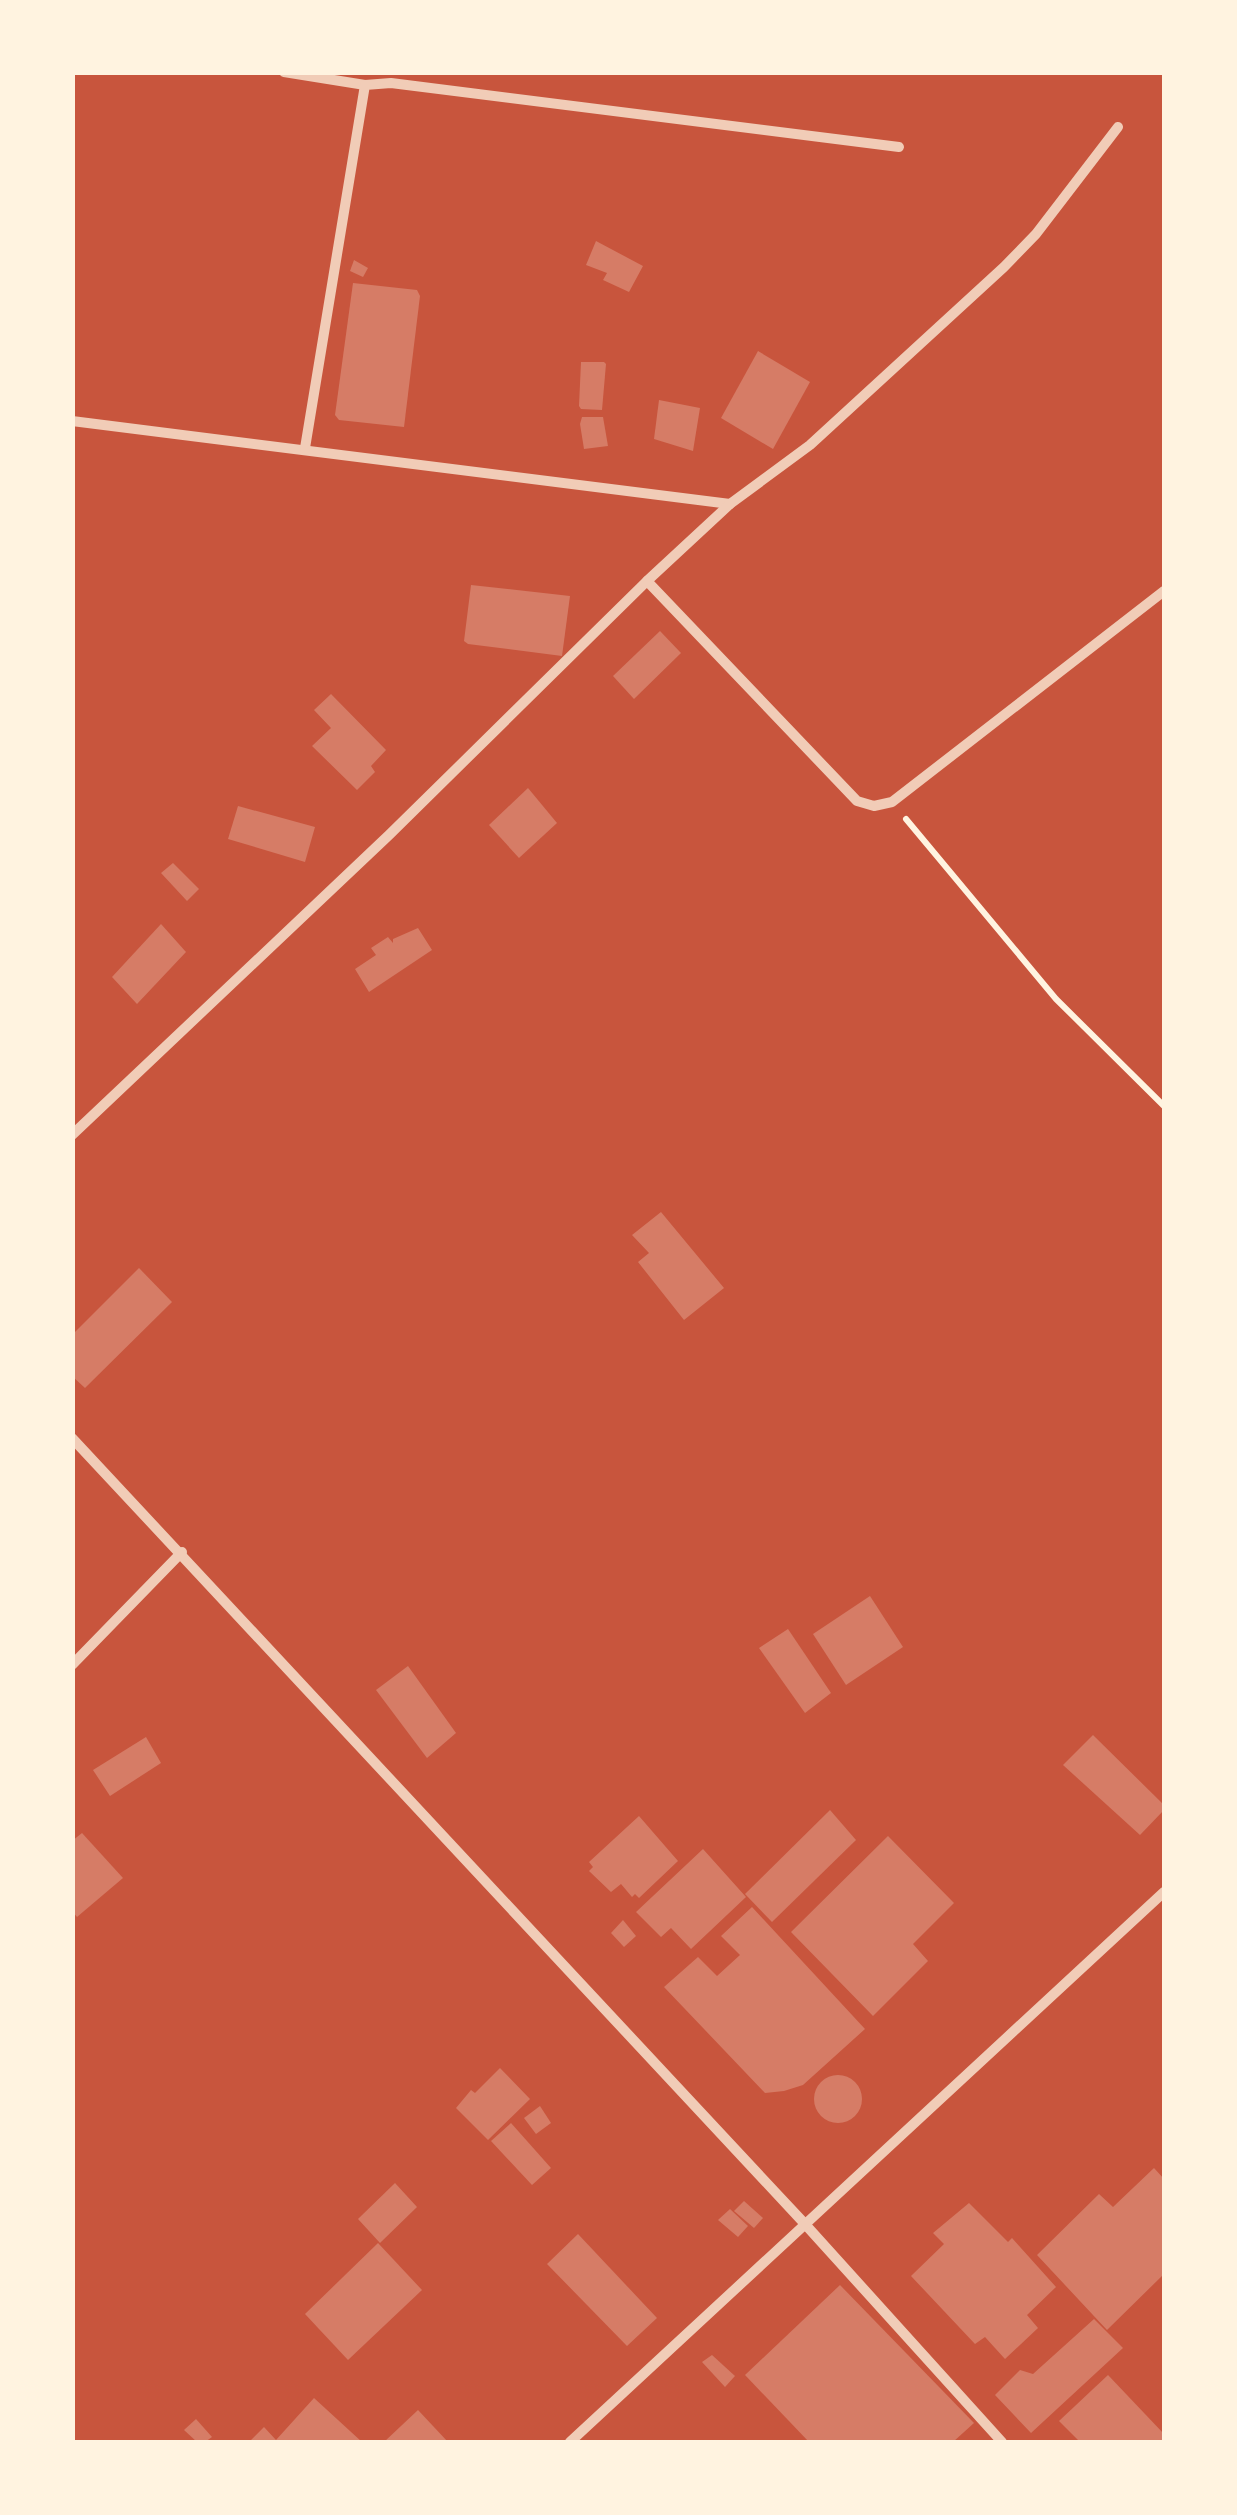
<svg xmlns="http://www.w3.org/2000/svg" width="1237" height="2515" font-family="Inter,sans-serif">
  <style>
    .building { fill: #d67c66 }
    .lines { fill: none; stroke-linecap: round; stroke-linejoin: round }
    .path { stroke: #fff3e0; stroke-width: 6 }
    .minor { stroke: #f1ccb7; stroke-width: 10 }
  </style>
  <rect width="100%" height="100%" fill="#c8553d"/>
  <!-- building -->
  <g class="building">
    <path d="M596 241 643 266 629 292 603 280 607 273 586 265Z"/>
    <path d="M354 260 368 268 363 277 350 271Z"/>
    <path d="M353 283 417 290 420 296 404 427 339 420 335 415Z"/>
    <path d="M758 351 810 382 773 449 721 418Z"/>
    <path d="M581 362H604L606 364 602 410 581 409 579 406Z"/>
    <path d="M659 400 700 408 693 451 654 439Z"/>
    <path d="M582 417H603L608 446 584 449 580 424Z"/>
    <path d="M471 585 570 596 562 656 468 644 464 641Z"/>
    <path d="M660 631 681 653 634 699 613 676Z"/>
    <path d="M331 694 386 750 371 766 375 772 357 790 312 746 331 728 314 710Z"/>
    <path d="M528 788 557 823 519 858 489 825Z"/>
    <path d="M238 806 315 827 305 862 228 839Z"/>
    <path d="M173 863 199 889 187 901 161 873Z"/>
    <path d="M161 924 186 952 137 1004 112 977Z"/>
    <path d="M418 928 432 950 369 992 355 969 376 955 371 948 388 937 393 943V939Z"/>
    <path d="M661 1212 724 1288 684 1320 638 1262 649 1253 632 1235Z"/>
    <path d="M139 1268 172 1302 85 1388 72 1376V1335Z"/>
    <path d="M870 1596 903 1647 846 1685 813 1634Z"/>
    <path d="M788 1629 831 1693 805 1713 759 1648Z"/>
    <path d="M408 1666 456 1733 427 1758 376 1690Z"/>
    <path d="M1093 1735 1164 1805V1810L1140 1835 1063 1765Z"/>
    <path d="M146 1737 161 1763 110 1796 93 1770Z"/>
    <path d="M830 1810 856 1840 772 1922 745 1894Z"/>
    <path d="M639 1816 678 1861 639 1898 635 1894 632 1897 621 1884 611 1892 589 1871 593 1867 589 1862Z"/>
    <path d="M82 1833 123 1878 77 1917 72 1911V1841Z"/>
    <path d="M888 1836 954 1903 913 1944 928 1961 873 2016 791 1932Z"/>
    <path d="M703 1849 746 1897 691 1949 671 1928 661 1937 636 1912Z"/>
    <path d="M752 1907 865 2029 803 2085 784 2091 765 2093 664 1987 698 1957 717 1976 740 1955 721 1936Z"/>
    <path d="M623 1920 636 1936 624 1947 611 1933Z"/>
    <path d="M500 2068 530 2099 488 2140 456 2108 471 2090 475 2093Z"/>
    <circle cx="838" cy="2099" r="24"/>
    <path d="M540 2106 551 2123 536 2134 524 2118Z"/>
    <path d="M511 2123 551 2168 532 2185 491 2141Z"/>
    <path d="M1154 2168 1164 2179V2274L1107 2330 1037 2255 1099 2194 1113 2207Z"/>
    <path d="M395 2183 417 2207 380 2243 358 2219Z"/>
    <path d="M744 2201 763 2218 754 2228 734 2211Z"/>
    <path d="M969 2203 1008 2242 1012 2238 1056 2287 1027 2315 1038 2328 1005 2359 985 2337 975 2344 911 2276 944 2244 933 2233Z"/>
    <path d="M730 2209 748 2226 738 2237 718 2220Z"/>
    <path d="M578 2234 657 2318 627 2346 547 2264Z"/>
    <path d="M378 2243 422 2290 348 2360 305 2314Z"/>
    <path d="M840 2285 974 2423 953 2442H809L745 2375Z"/>
    <path d="M1094 2319 1123 2348 1031 2433 995 2395 1020 2370 1033 2374Z"/>
    <path d="M712 2355 735 2376 725 2387 702 2362Z"/>
    <path d="M1108 2375 1164 2434V2442H1080L1059 2421Z"/>
    <path d="M314 2398 362 2442H249L264 2427 276 2440Z"/>
    <path d="M418 2410 448 2442H384Z"/>
    <path d="M196 2419 212 2437 205 2442H197L184 2430Z"/>
  </g>
  <g class="lines">
    <!-- path -->
    <path class="path" d="M906 819 1056 999 1164 1106"/>
    <!-- minor -->
    <g class="minor">
      <path d="M284 72 365 85"/>
      <path d="M72 421 730 504"/>
      <path d="M305 448 365 85 391 83 899 147"/>
      <path d="M647 581 857 801 874 806 892 802 1164 591"/>
      <path d="M72 1135 389 835 647 581 730 504 810 445 1004 267 1036 234 1118 127"/>
      <path d="M72 1438 804 2223 1002 2442"/>
      <path d="M72 1665 182 1552"/>
      <path d="M570 2442 1164 1892"/>
    </g>
  </g>
  <!-- border -->
  <rect width="1237" height="2515" fill="none" stroke="#fff3e0" stroke-width="150"/>
</svg>
